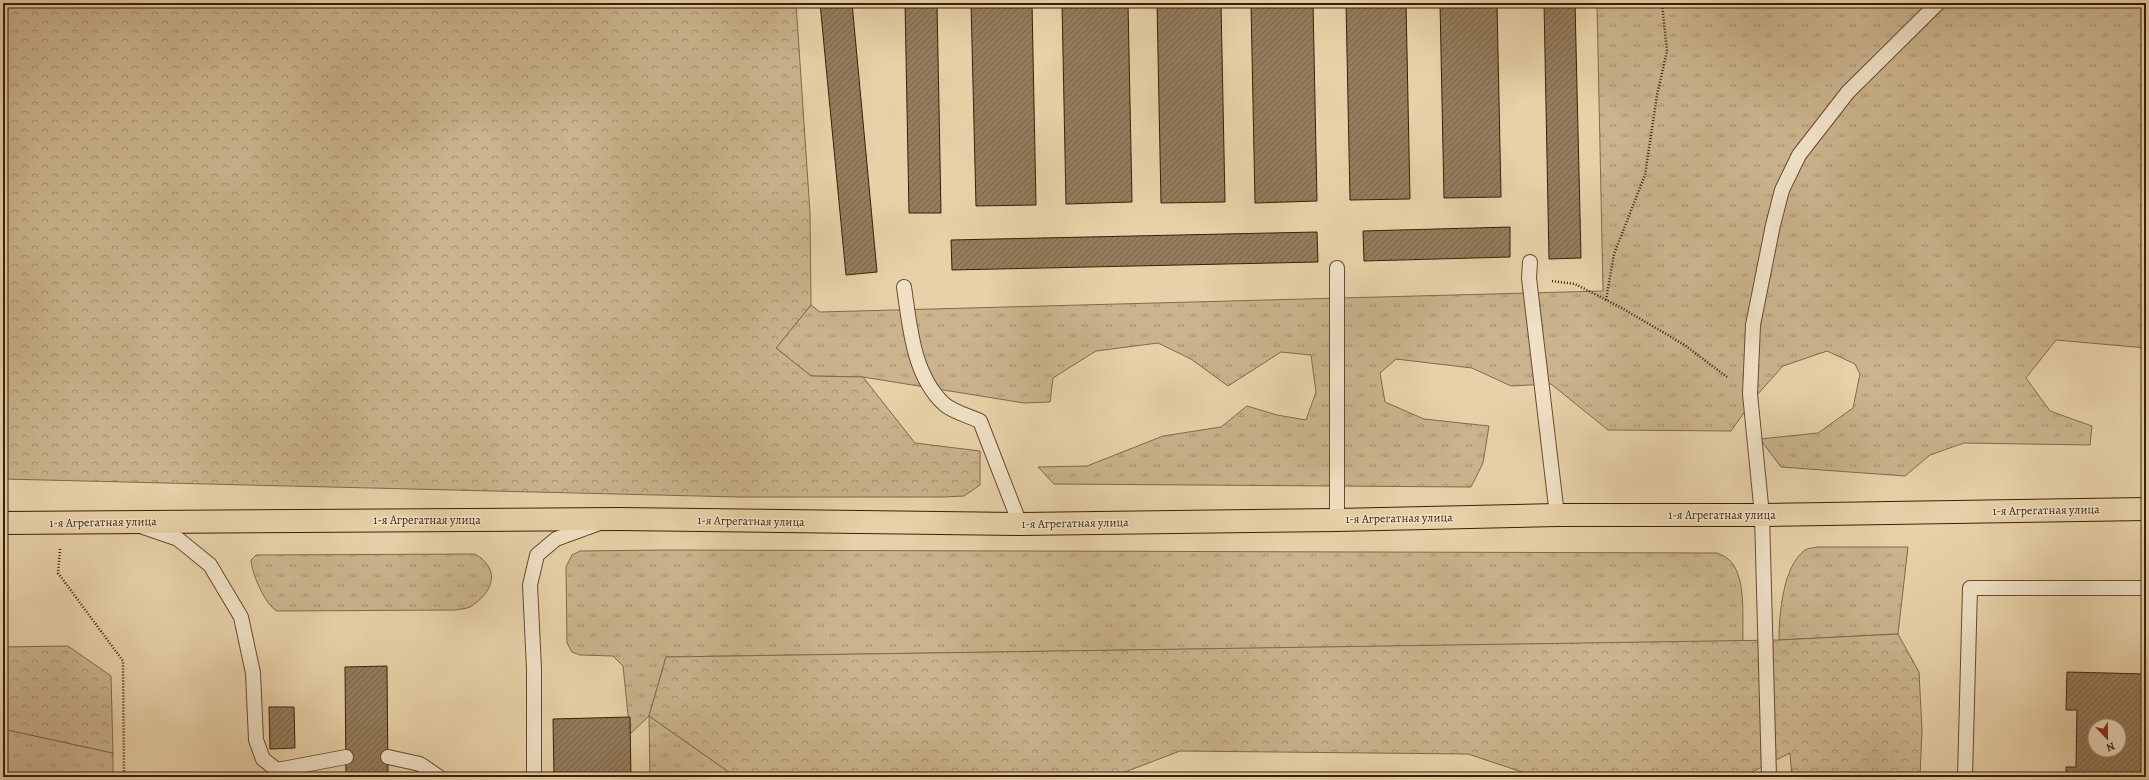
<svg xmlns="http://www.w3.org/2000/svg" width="2149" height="780" font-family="Alegreya,serif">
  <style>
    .grass { fill: url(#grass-tufts); stroke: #82694b }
    .forest { fill: url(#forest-crowns); stroke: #82694b }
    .building { fill: url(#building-hatch); stroke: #3a1f09; fill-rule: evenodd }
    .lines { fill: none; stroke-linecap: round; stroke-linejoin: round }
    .service-casing { stroke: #664c31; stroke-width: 16 }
    .primary-casing { stroke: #3a1f09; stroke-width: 24 }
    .path { stroke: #3a1f09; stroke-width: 2.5; stroke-dasharray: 1 2; stroke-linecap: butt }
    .service { stroke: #f0e1c6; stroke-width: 14 }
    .primary { stroke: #e8d1a8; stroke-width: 22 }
    .labels { text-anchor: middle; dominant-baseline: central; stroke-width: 3; stroke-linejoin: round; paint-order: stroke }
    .street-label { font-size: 12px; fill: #3a1f09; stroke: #f0e1c6 }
  </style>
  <defs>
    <pattern id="grass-tufts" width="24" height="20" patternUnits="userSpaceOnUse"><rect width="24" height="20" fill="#cab38d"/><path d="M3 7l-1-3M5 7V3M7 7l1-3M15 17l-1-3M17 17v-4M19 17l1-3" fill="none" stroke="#a59171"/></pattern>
    <pattern id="forest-crowns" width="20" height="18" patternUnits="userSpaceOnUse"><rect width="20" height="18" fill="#cab38d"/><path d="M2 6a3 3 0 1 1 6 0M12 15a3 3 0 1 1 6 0" fill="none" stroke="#a59171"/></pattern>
    <pattern id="building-hatch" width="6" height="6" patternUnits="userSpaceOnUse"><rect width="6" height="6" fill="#947c5c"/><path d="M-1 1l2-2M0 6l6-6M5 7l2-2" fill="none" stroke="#7a654a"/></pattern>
  </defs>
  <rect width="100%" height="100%" fill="#e8d1a8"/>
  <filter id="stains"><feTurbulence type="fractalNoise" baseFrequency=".005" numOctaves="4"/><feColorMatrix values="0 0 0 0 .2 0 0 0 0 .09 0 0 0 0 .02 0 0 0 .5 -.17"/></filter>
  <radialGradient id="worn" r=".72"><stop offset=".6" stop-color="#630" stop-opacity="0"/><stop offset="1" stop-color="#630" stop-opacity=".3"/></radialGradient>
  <!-- grass -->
  <g class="grass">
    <path d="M1597 3H2146V348L2056 340 2026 378 2050 411 2092 426 2090 445 1964 443 1930 455 1905 476 1781 467 1760 439 1818 433 1853 408 1860 374 1855 364 1827 351 1783 366 1756 396 1731 431 1608 430 1551 384 1511 386 1472 368 1396 359 1380 373 1385 402 1424 419 1489 426 1483 463 1471 487 1054 484 1038 467 1087 466 1163 436 1221 427 1247 406 1277 415 1306 420 1316 392 1311 355 1281 352 1228 386 1191 359 1158 343 1096 351 1053 378 1050 402 1024 403 863 377 811 376 776 348 811 305 820 312 1603 291Z"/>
    <path d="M1817 547H1908L1898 634 1779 640C1779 614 1783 566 1805 550 1808 548 1813 548 1817 547Z"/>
    <path d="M666 550 1717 553C1721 555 1725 556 1728 559 1747 574 1742 618 1743 641L666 657 649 716 736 777H650L649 716 630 734 623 666 613 656 580 655 572 652 567 643 566 567 572 555 580 551Z"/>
    <path d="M475 554C501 569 494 592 470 607 466 609 460 609 455 610L277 611C265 605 252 574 251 560L256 555Z"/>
    <path d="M3 729 113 753V777H3Z"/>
  </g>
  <!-- forest -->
  <g class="forest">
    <path d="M3 3H796L810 213 811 305 776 348 811 376 863 377 915 443 980 451V485L964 496 944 497H739L3 479Z"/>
    <path d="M1898 634 1919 672 1922 730 1920 777H1792L1790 753 1742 777H1537L1468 754 1180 751 1112 777H736L649 716 666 657 1779 640Z"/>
    <path d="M68 646 111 676 113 753 3 729V647Z"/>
  </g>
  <!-- building -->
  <g class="building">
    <path d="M820 3H852L877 272 846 275Z"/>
    <path d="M905 3H937L941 213H909Z"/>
    <path d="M971 3H1032L1036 205 976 206Z"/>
    <path d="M1062 3H1128L1132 202 1066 204Z"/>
    <path d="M1157 3H1221L1225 202 1161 203Z"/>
    <path d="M1251 3H1313L1317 201 1255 203Z"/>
    <path d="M1346 3H1406L1410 199 1350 200Z"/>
    <path d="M1440 3H1497L1501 197 1444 198Z"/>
    <path d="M1544 3H1575L1581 258 1549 259Z"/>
    <path d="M1510 227V257L1364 261 1363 231Z"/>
    <path d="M1317 232 1318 262 952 270 951 240Z"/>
    <path d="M387 666 388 777H346L345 667Z"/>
    <path d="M2067 672 2146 674V777H2066V767H2076L2077 710H2066ZM2095 726H2119V750H2095Z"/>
    <path d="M269 707H294L295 748 270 749Z"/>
    <path d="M630 717 631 777H554L553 719Z"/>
  </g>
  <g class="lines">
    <!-- service casing -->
    <g class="service-casing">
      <g id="service">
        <path d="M1530 262 1529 278 1557 515"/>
        <path d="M904 287C910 327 913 375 944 404 953 412 969 416 980 421L1020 524"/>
        <path d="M1337 520V268"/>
        <path d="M143 527 178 539 210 565 241 617 253 673 256 740 263 759 277 770 346 757"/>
        <path d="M388 757 420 764 439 777"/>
        <path d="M534 777V669L530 585 537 555 556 539 597 524"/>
        <path d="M1769 777 1762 515 1750 394 1753 325 1773 225 1782 190 1799 155 1848 92 1938 3"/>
        <path d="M1965 777 1970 588H2146"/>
      </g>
    </g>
    <!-- primary casing -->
    <g class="primary-casing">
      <path id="primary" d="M3 523 619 519 1020 524 1337 520 1557 515H1762L2146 509"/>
    </g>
    <!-- path -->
    <g class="path">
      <path d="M1552 281 1575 284 1620 307 1683 344 1727 377"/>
      <path d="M1606 300 1614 254 1645 175 1657 95 1667 51 1662 3"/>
      <path d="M60 549 58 573 123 661 124 777"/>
    </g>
    <!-- service -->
    <use href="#service" class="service"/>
    <!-- primary -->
    <use href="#primary" class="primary"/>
  </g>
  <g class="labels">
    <!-- street labels -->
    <g class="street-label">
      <text transform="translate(2046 510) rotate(-1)">1-я Агрегатная улица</text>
      <text x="1722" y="515">1-я Агрегатная улица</text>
      <text transform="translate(1399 518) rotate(-1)">1-я Агрегатная улица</text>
      <text x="427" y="520">1-я Агрегатная улица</text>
      <text transform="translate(751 521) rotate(1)">1-я Агрегатная улица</text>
      <text transform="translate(103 522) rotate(-1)">1-я Агрегатная улица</text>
      <text transform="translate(1075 523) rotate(-1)">1-я Агрегатная улица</text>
    </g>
  </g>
  <!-- margin -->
  <rect width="2149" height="780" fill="none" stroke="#e8d1a8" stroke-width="16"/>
  <rect x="4" y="4" width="2141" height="772" fill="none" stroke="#3a1f09" stroke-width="2"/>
  <rect x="8" y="8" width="2133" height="764" fill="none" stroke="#3a1f09"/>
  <!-- north arrow -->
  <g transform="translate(2107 738) rotate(158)"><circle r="19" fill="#f0e1c6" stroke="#a7937a"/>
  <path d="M0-3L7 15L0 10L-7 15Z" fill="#8f2418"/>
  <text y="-6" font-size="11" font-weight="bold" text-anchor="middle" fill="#3a1f09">N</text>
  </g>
  <rect width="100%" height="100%" filter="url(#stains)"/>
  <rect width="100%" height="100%" fill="url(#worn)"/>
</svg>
